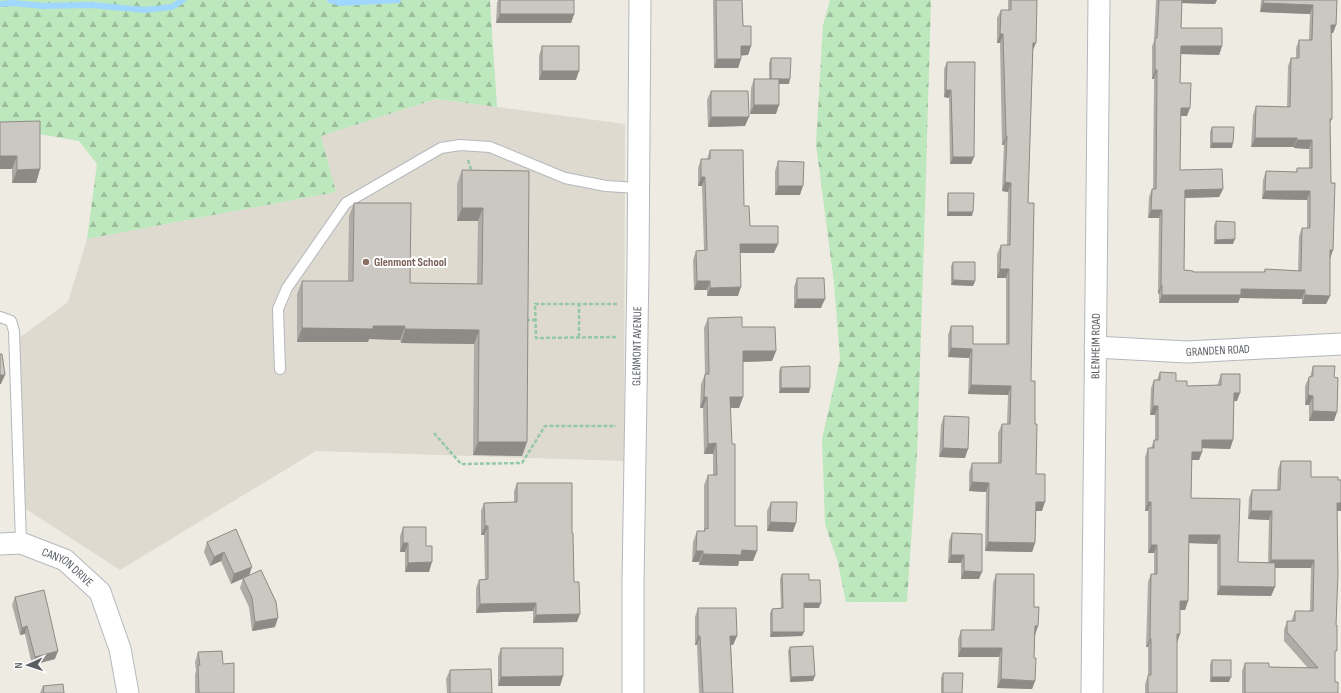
<svg xmlns="http://www.w3.org/2000/svg" width="1341" height="693" font-family="'Sofia Sans Condensed',sans-serif">
  <style>
    .education { fill: #dedad0 }
    .forest { fill: url(#forest-firs) }
    .lines { fill: none; stroke-linecap: round; stroke-linejoin: round }
    .stream { stroke: #a0d7ff; stroke-width: 6 }
    .lane-casing { stroke: #b4b8bd; stroke-width: 12 }
    .street-casing { stroke: #b4b8bd; stroke-width: 23 }
    .path { stroke: #95c8a4; stroke-width: 2.5; stroke-dasharray: 4 2; stroke-linecap: butt }
    .lane { stroke: #fff; stroke-width: 10 }
    .street { stroke: #fff; stroke-width: 21 }
    .wall { fill: #afaba6 }
    .shaded-wall { fill: #8e8b87 }
    .building { fill: #cbc7c1; stroke: #8e8b87 }
    .education-dot { fill: #8d6e63; stroke: #fff; stroke-width: 1.5 }
    .labels { text-anchor: middle; dominant-baseline: central; stroke-width: 4; stroke-linejoin: round; paint-order: stroke }
    .education-label { font-size: 12px; font-weight: bold; fill: #785e54; stroke: #fff; text-anchor: start }
    .street-label { font-size: 12px; fill: #5a5e63; stroke: #fff }
  </style>
  <defs>
    <pattern id="forest-firs" width="22" height="20" patternUnits="userSpaceOnUse"><rect width="22" height="20" fill="#bde7bd"/><path d="M5 1l3.5 6h-7zM16 11l3.5 6h-7z" fill="#9dbe9d"/></pattern>
  </defs>
  <rect width="100%" height="100%" fill="#eeebe2"/>
  <!-- education -->
  <path class="education" d="M436 99 625 124 624 461 316 451 120 570 15 502 19 338 68 302 87 239 336 192 321 136Z"/>
  <!-- forest -->
  <g class="forest">
    <path d="M0 0H490L497 107 436 99 321 136 336 192 87 239 97 164 79 141 0 127Z"/>
    <path d="M830 0H931L924 242 917 454 907 602H846L838 563 825 524 822 439 840 359 834 283 816 144 823 25Z"/>
  </g>
  <g class="lines">
    <!-- stream -->
    <g class="stream">
      <path d="M330 0 340 3 398 0"/>
      <path d="M0 4 12 3 43 6 91 5 145 10 172 7 183 0"/>
    </g>
    <!-- lane casing -->
    <g class="lane-casing">
      <g id="lane">
        <path d="M0 317 11 321 14 331 21 543"/>
        <path d="M280 369 278 309 287 288 346 203 441 148 460 145 490 147 565 178 606 186 638 188"/>
      </g>
    </g>
    <!-- street casing -->
    <g class="street-casing">
      <g id="street">
        <path id="s1" d="M1095 347 1187 352 1341 344"/>
        <path id="s2" d="M0 544 21 543 65 560 100 592 120 649 128 693"/>
        <path id="s3" d="M633 693V583L638 268 640 0"/>
        <path id="s4" d="M1092 693 1099 0"/>
      </g>
    </g>
    <!-- path -->
    <g class="path">
      <path d="M468 160 472 172"/>
      <path d="M526 320H535"/>
      <path d="M579 337V304"/>
      <path d="M616 337 536 338 535 304H617"/>
      <path d="M434 433 461 464 522 463 545 426H616"/>
    </g>
    <!-- lane -->
    <use href="#lane" class="lane"/>
    <!-- street -->
    <use href="#street" class="street"/>
  </g>
  <!-- wall -->
  <g class="wall">
    <path d="M498 0H574V14L571 23H496L497 3Z"/>
    <path d="M713 0H742L743 26 751 46 748 55H741V59L738 68H714Z"/>
    <path d="M1008 0H1037L1033 51 1028 203 1031 381 1035 424 1036 474 1042 511H1036L1035 543 1032 552 985 551 986 492 969 491V472L972 463H998V433L1002 424H1007L1008 395 968 394 969 358 948 357V335L951 326 973 344H1006V278H997V254L1001 245H1007L1008 192 1002 191 1004 145H1002L1000 43H997V18L1001 10H1008Z"/>
    <path d="M1156 0H1217L1215 4 1182 3 1181 28 1222 46 1219 55 1181 54 1180 83 1187 116H1181L1180 170 1223 189 1219 197 1185 198 1184 270 1193 272H1264L1265 269 1298 271 1299 236 1302 228H1307V200L1262 199 1263 180 1266 171 1296 172 1297 168H1309V149L1294 148V147H1251L1253 115 1256 106 1287 107 1288 66 1291 58H1296V48L1299 40H1309L1310 14 1260 12 1261 0H1337L1336 25 1333 33H1331L1332 119 1330 123V296L1326 304H1302V299L1240 298 1238 303H1159V294L1158 293 1159 218H1148L1149 197 1152 189H1153L1154 79H1152V46L1154 41Z"/>
    <path d="M542 46 576 80H539V56Z"/>
    <path d="M771 58 789 84H779L776 114H750L751 88 754 79H769V63Z"/>
    <path d="M947 62 974 157 971 164H950L949 98 944 97V69Z"/>
    <path d="M711 91 745 126 708 127 707 100Z"/>
    <path d="M0 122 40 169 36 183H12V169Z"/>
    <path d="M1212 127 1232 148H1210V132Z"/>
    <path d="M710 150 744 206 750 226 774 253H740L738 296H707V290H694L693 260 696 251 704 250 702 186H698V168L701 159H707Z"/>
    <path d="M778 161 800 195H775V171Z"/>
    <path d="M462 170 529 171 527 442 522 456 473 455 474 344 401 343 400 340 369 339 368 342H297V294L302 281H348L349 216 354 203 410 283 477 284 478 221H457V184Z"/>
    <path d="M948 193 972 216H947V197Z"/>
    <path d="M1216 221 1233 244H1214V226Z"/>
    <path d="M953 262 975 281 973 286 951 285V266Z"/>
    <path d="M797 278 821 308H794V287Z"/>
    <path d="M708 318 742 327 776 351 772 361 743 362V397L739 408H730L735 526 753 561H739L738 566 699 565V562H692L693 542 697 531H704V485L708 475H713V454H704L703 408H700L701 384 705 374 704 328Z"/>
    <path d="M1313 366 1334 421H1309V405H1305V386L1309 377H1310Z"/>
    <path d="M781 367 810 388 809 393H779V371Z"/>
    <path d="M1160 372 1176 381 1187 386 1217 385 1218 383 1221 374 1237 401H1234L1233 440 1230 449 1202 448V452L1199 460H1192L1191 498 1240 499 1238 562H1268L1269 520 1248 519 1249 498 1252 490H1277L1278 469 1281 461 1311 477 1341 480V511H1337L1335 655V682L1338 693H1242V671L1245 663 1269 667 1308 668 1284 641V630L1287 621H1292V619L1295 611H1310L1311 568H1275V587L1271 596 1217 595V544L1189 543 1188 601 1185 610H1180L1177 641V693H1145V684L1148 676V647H1146L1148 582 1151 574H1154V553H1148V511H1145V457L1148 448H1151L1154 440H1155V415H1150L1151 388 1154 380H1157Z"/>
    <path d="M944 416 965 458 939 457 941 425Z"/>
    <path d="M517 483 572 533 574 582 577 622 533 623V611L476 613V588L479 580 485 579 484 535H481V511L484 503 514 502V491Z"/>
    <path d="M771 502 793 532 767 531V511Z"/>
    <path d="M403 527 426 546 429 572H405V552H400V536Z"/>
    <path d="M952 533 979 579H961V563H948L949 541Z"/>
    <path d="M207 542 252 567 231 584 221 561 210 566 204 552Z"/>
    <path d="M782 574 809 580 819 608H804V632L802 636 770 637V613L772 609 781 608 780 579Z"/>
    <path d="M996 574 1034 607 1038 626 1035 635 1034 658 1035 681 1032 689 997 688 999 657H958V639L961 630H991L993 583Z"/>
    <path d="M243 578 275 627 252 631 249 607 240 588Z"/>
    <path d="M15 597 55 659 32 665 25 634 20 635 12 605Z"/>
    <path d="M698 608 737 636 733 645H731L733 693H699L697 645H695V617Z"/>
    <path d="M790 647 813 681 790 682 788 651Z"/>
    <path d="M501 648 563 676 560 686H498V657Z"/>
    <path d="M198 652 223 664 234 693H195V674L196 671 195 662Z"/>
    <path d="M1212 660 1229 682H1210V664Z"/>
    <path d="M450 670 492 693H447L446 679Z"/>
    <path d="M943 673 962 693H941V678Z"/>
    <path d="M43 686 64 693H40Z"/>
  </g>
  <!-- shaded-wall -->
  <g class="shaded-wall">
    <path d="M1180 0H1217L1215 4 1179 3Z"/>
    <path d="M1263 3 1313 5 1310 14 1260 12Z"/>
    <path d="M500 14H574L571 23H496Z"/>
    <path d="M1331 25H1336L1333 33H1328Z"/>
    <path d="M1000 34H1003L1000 43H997Z"/>
    <path d="M1033 43H1036L1032 52Z"/>
    <path d="M741 46H751L748 55 737 56Z"/>
    <path d="M1181 46H1222L1219 55 1178 54Z"/>
    <path d="M717 59H741L738 68H714Z"/>
    <path d="M1155 70H1157L1154 79H1152Z"/>
    <path d="M542 71H579L576 80H539Z"/>
    <path d="M771 79H790L789 84H769Z"/>
    <path d="M946 90H951L949 98 944 97Z"/>
    <path d="M754 105H779L776 114H750Z"/>
    <path d="M1181 108H1190L1187 116H1178Z"/>
    <path d="M711 117H749L745 126 708 127Z"/>
    <path d="M1006 136H1007L1004 145H1002Z"/>
    <path d="M1255 138H1297L1294 147H1251Z"/>
    <path d="M1297 140H1312L1309 149 1294 148Z"/>
    <path d="M1212 143H1233L1232 148H1210Z"/>
    <path d="M0 156H17L12 169H0Z"/>
    <path d="M953 157H974L971 164H950Z"/>
    <path d="M40 169 36 183H12L17 170Z"/>
    <path d="M701 177H705L702 186H698Z"/>
    <path d="M1005 182 1011 183 1008 192 1002 191Z"/>
    <path d="M778 186H803L800 195H775Z"/>
    <path d="M1223 189 1219 197 1182 198 1185 190Z"/>
    <path d="M1265 191H1310L1307 200 1262 199Z"/>
    <path d="M462 208H483L478 221H457Z"/>
    <path d="M1151 210H1162L1159 218H1148Z"/>
    <path d="M948 212H973L972 216H947Z"/>
    <path d="M1235 239 1233 244H1214L1216 240Z"/>
    <path d="M740 244H778L774 253H737Z"/>
    <path d="M1330 250H1333L1330 259Z"/>
    <path d="M1000 269H1009L1006 278H997Z"/>
    <path d="M953 280 975 281 973 286 951 285Z"/>
    <path d="M697 281H710L707 290H694Z"/>
    <path d="M1161 285H1162L1159 294 1158 293Z"/>
    <path d="M741 287 738 296H707L710 288Z"/>
    <path d="M1241 289 1305 290 1302 299 1240 298 1238 303H1159L1162 295Z"/>
    <path d="M1305 295 1330 296 1326 304H1302Z"/>
    <path d="M797 299H825L821 308H794Z"/>
    <path d="M373 326H405L400 340 369 339 368 342H297L302 328Z"/>
    <path d="M405 329 479 330 474 344 401 343Z"/>
    <path d="M951 348 972 349 969 358 948 357Z"/>
    <path d="M743 351H776L772 361 739 362Z"/>
    <path d="M0 375H5L1 384H0Z"/>
    <path d="M971 385 1011 386 1008 395 968 394Z"/>
    <path d="M781 388H810L809 393H779Z"/>
    <path d="M1234 393H1240L1237 401H1231Z"/>
    <path d="M1308 395 1313 396 1309 405H1305Z"/>
    <path d="M704 397H707L703 408H700Z"/>
    <path d="M730 397H743L739 408H726Z"/>
    <path d="M1153 406H1158L1155 415H1150Z"/>
    <path d="M1313 411 1337 412 1334 421H1309Z"/>
    <path d="M1202 440H1233L1230 449 1199 448Z"/>
    <path d="M478 442H527L522 456 473 455Z"/>
    <path d="M716 443 713 454H704L708 444Z"/>
    <path d="M943 448 968 449 965 458 939 457Z"/>
    <path d="M1192 452H1202L1199 460H1189Z"/>
    <path d="M972 482 989 483 986 492 969 491Z"/>
    <path d="M1036 502H1045L1042 511H1033Z"/>
    <path d="M1148 502H1151L1148 511H1145Z"/>
    <path d="M1337 503H1341V511H1334Z"/>
    <path d="M1251 511H1272L1269 520 1248 519Z"/>
    <path d="M770 522 796 523 793 532 767 531Z"/>
    <path d="M485 526H488L484 535H481Z"/>
    <path d="M1189 535H1220L1217 544 1186 543Z"/>
    <path d="M988 542 1035 543 1032 552 985 551Z"/>
    <path d="M403 543H408L405 552H400Z"/>
    <path d="M1151 545H1157L1154 553H1148Z"/>
    <path d="M742 550 757 551 753 561H739L738 566 699 565 703 554Z"/>
    <path d="M696 551H703L699 562H692Z"/>
    <path d="M224 552 221 561 210 566 214 557Z"/>
    <path d="M951 555H964L961 563H948Z"/>
    <path d="M1271 560H1314L1311 568H1268Z"/>
    <path d="M432 562 429 572H405L408 563Z"/>
    <path d="M252 567 249 576 231 584 234 574Z"/>
    <path d="M964 571 982 572 979 579H961Z"/>
    <path d="M1220 586 1275 587 1271 596 1217 595Z"/>
    <path d="M1180 601H1188L1185 610H1177Z"/>
    <path d="M536 603 533 611 476 613 480 604Z"/>
    <path d="M804 603H821L819 608H802Z"/>
    <path d="M580 614 577 622 533 623 536 615Z"/>
    <path d="M278 618 275 627 252 631 255 622Z"/>
    <path d="M27 626 25 634 20 635 22 628Z"/>
    <path d="M1035 626H1038L1035 635H1032Z"/>
    <path d="M772 632H804L802 636 770 637Z"/>
    <path d="M1177 634H1180L1177 643Z"/>
    <path d="M698 636H700L697 645H695Z"/>
    <path d="M730 636H737L733 645H727Z"/>
    <path d="M1150 639H1151L1148 647H1146Z"/>
    <path d="M961 648H1002L999 657H958Z"/>
    <path d="M58 651 55 659 32 665 35 657Z"/>
    <path d="M563 676 560 686H498L501 677Z"/>
    <path d="M815 676 813 681 790 682 791 677Z"/>
    <path d="M1212 677H1231L1229 682H1210Z"/>
    <path d="M1001 679 1035 681 1032 689 997 688Z"/>
  </g>
  <!-- building -->
  <g class="building">
    <rect x="500" y="0" width="74" height="14"/>
    <path d="M716 0H742L743 26H751V46H741V59H717Z"/>
    <path d="M1011 0H1037L1036 43H1033L1028 203H1034L1031 381H1035V424H1037L1036 474H1045V502H1036L1035 543 988 542 989 483 972 482V463H1001L1002 424H1010L1011 386 971 385 972 349 951 348V326H973V344H1009V269H1000L1001 245H1010L1011 183 1005 182 1007 136H1006L1003 34H1000L1001 10H1011Z"/>
    <path d="M1159 0H1182L1181 28H1222V46H1181L1180 83H1191L1190 108H1181L1180 170 1222 169 1223 189 1185 190 1184 270 1193 271V272H1265V269L1301 271 1302 228H1310V191H1265L1266 171 1297 172V168H1312V140H1297V138H1255L1256 106 1290 107 1291 58H1299V40H1312L1313 5 1263 3 1264 0H1337L1336 25H1331L1332 88V119H1330L1331 183H1335L1333 250H1330V296L1305 295V290L1241 289V295H1162V285H1161L1162 210H1151L1152 189H1156L1157 70H1155V38H1157Z"/>
    <rect x="542" y="46" width="37" height="25"/>
    <path d="M771 58H791L790 79H771Z"/>
    <path d="M947 62H975L974 157H953L951 90H946Z"/>
    <rect x="754" y="79" width="25" height="26"/>
    <path d="M711 91H748L749 117H711Z"/>
    <path d="M40 121V169L17 170V156H0V122Z"/>
    <path d="M1212 127H1234L1233 143H1212Z"/>
    <path d="M710 150H743L744 206H749L750 226H778V244H740L741 287 710 288V281H697L696 251 707 250 705 177H701V159H710Z"/>
    <path d="M778 161 804 162 803 186H778Z"/>
    <path d="M462 170 529 171 527 442H478L479 330 405 329V326H373V329L302 328V281H353L354 203H411L410 283 482 284 483 208H462Z"/>
    <path d="M948 193H974L973 212H948Z"/>
    <path d="M1216 221 1235 222V239L1216 240Z"/>
    <path d="M953 262H975V281L953 280Z"/>
    <path d="M797 278H824L825 299H797Z"/>
    <path d="M742 317V327H775L776 351H743V397H730L732 444H735V526H757V551L742 550 741 555 703 554V551H696L697 531H705V528L708 529V475H717L716 443 708 444 707 397H704L705 374H709L708 318Z"/>
    <path d="M0 354H2L5 375H0Z"/>
    <path d="M810 366V388H781V367Z"/>
    <path d="M1313 366H1335L1334 377 1338 378 1337 412 1313 411V396L1308 395 1309 377 1313 376Z"/>
    <path d="M1160 372 1176 373V381H1187V386L1221 385V374H1240V393H1234L1233 440H1202V452H1192L1191 498 1240 499 1238 562 1275 563V587L1220 586V535H1189L1188 601H1180V634H1177V693H1148V675H1151V639H1150L1151 574H1157V545H1151V502H1148V448H1154V440H1158V406H1153V399L1154 380H1160Z"/>
    <path d="M944 416 969 417 968 449 943 448Z"/>
    <path d="M1281 461H1311V477H1338V480H1341V503H1337L1338 574 1336 625H1337V651H1335V682H1338V693H1245V663H1269V667L1318 668 1287 632V621H1295V611H1313L1314 560H1271L1272 511H1251L1252 490H1280Z"/>
    <path d="M517 483H572V533H573L574 582H579L580 614 536 615V603L480 604 479 580 488 579V526H485L484 503 517 502Z"/>
    <path d="M771 502H797L796 523 770 522Z"/>
    <path d="M403 527H426V546H432V562L408 563V543H403Z"/>
    <path d="M236 529 252 567 234 574 224 552 214 557 207 542Z"/>
    <path d="M952 533 982 534V572L964 571V555H951Z"/>
    <path d="M261 570 276 602 278 618 255 622 252 598 243 578Z"/>
    <path d="M782 574H809V580H820L821 603H804V632H772V609L783 608Z"/>
    <path d="M996 574H1034V607H1039L1038 626H1035L1034 658H1036L1035 681 1001 679 1002 648H961V630H994Z"/>
    <path d="M44 590 58 651 35 657 27 626 22 628 15 597Z"/>
    <path d="M698 608H736L737 636H730L733 693H703L700 636H698Z"/>
    <path d="M813 646 815 676 791 677 790 647Z"/>
    <path d="M501 648H563V676L501 677Z"/>
    <path d="M222 651 223 664 234 663V693H199L198 665H200L198 652Z"/>
    <rect x="1212" y="660" width="19" height="17"/>
    <path d="M491 669 492 693H450V670Z"/>
    <path d="M943 673H963L962 693H943Z"/>
    <path d="M63 684 64 693H44L43 686Z"/>
  </g>
  <!-- markers -->
  <circle class="education-dot" cx="366" cy="262" r="4"/>
  <g class="labels">
    <!-- education labels -->
    <g class="education-label">
      <text x="374" y="262">Glenmont School</text>
    </g>
    <!-- street labels -->
    <g class="street-label">
      <text stroke="none"><textPath href="#s4" startOffset="347">BLENHEIM ROAD</textPath></text>
      <text stroke="none"><textPath href="#s3" startOffset="347">GLENMONT AVENUE</textPath></text>
      <text stroke="none"><textPath href="#s1" startOffset="123">GRANDEN ROAD</textPath></text>
      <text stroke="none"><textPath href="#s2" startOffset="74">CANYON DRIVE</textPath></text>
    </g>
  </g>
  <!-- north arrow -->
  <g transform="translate(28 665) rotate(267)" stroke="#ffffff" stroke-width="3" paint-order="stroke">
  <path d="M0-3L7 15L0 10L-7 15Z" fill="#5a5e63"/>
  <text y="-6" font-size="11" font-weight="bold" text-anchor="middle" fill="#5a5e63">N</text>
  </g>
</svg>
